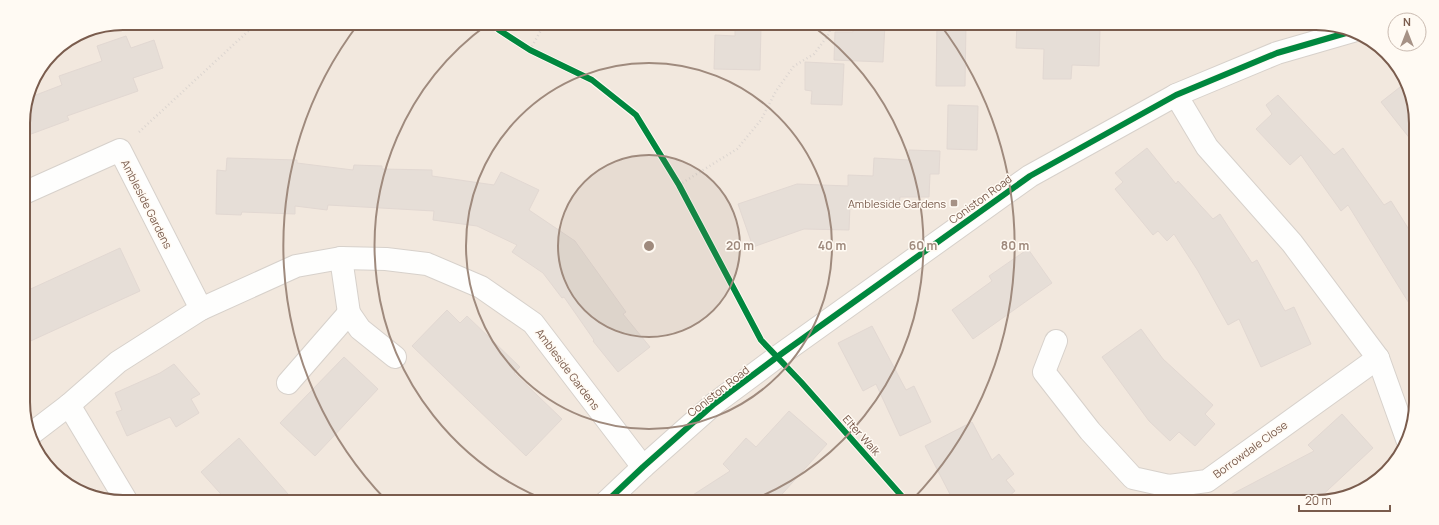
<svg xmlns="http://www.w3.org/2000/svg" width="1439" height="525" font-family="Manrope,sans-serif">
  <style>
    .residential { fill: #f2e8de }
    .building { fill: #e6ded7; stroke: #e2d8d2 }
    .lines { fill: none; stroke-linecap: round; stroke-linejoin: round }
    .street-casing { stroke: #d7d1cb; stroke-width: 24 }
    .path { stroke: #dcd5d0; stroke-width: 2.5; stroke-dasharray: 1 3; stroke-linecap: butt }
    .street { stroke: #fefefd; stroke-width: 22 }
    .cycleway-casing { stroke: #fffaf3; stroke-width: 8 }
    .cycleway { stroke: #00873e; stroke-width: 6 }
    .ring { fill: none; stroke: #9f8a7d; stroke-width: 2 }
    .poi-dot { fill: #a69286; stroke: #fffaf3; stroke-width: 1.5 }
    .labels { text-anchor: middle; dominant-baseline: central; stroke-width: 3; stroke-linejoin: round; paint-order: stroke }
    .street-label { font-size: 11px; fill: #7a5c4d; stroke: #fffaf3 }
    .poi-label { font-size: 11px; fill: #7a5c4d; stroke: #fffaf3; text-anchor: end }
    .rim { fill: none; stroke: #7a5c4d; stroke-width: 2 }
    .centre { fill: #9f8a7d; stroke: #fffaf3; stroke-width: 2 }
    .ring-label { font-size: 12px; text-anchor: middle; font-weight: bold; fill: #9f8a7d; stroke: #fffaf3; stroke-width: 3; stroke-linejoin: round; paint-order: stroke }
  </style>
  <rect width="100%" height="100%" fill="#f9f5f0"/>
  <!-- residential -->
  <path class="residential" d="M123 23H1316L1348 28 1391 57 1415 110 1411 434 1377 481 1322 502H123L91 497 48 468 25 421 23 116 33 79 57 48 85 31Z"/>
  <!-- building -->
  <g class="building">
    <path d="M853 23 885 24 883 62 834 60 835 32H853Z"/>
    <path d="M937 23H966L965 86H936Z"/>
    <path d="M1017 23H1062V27L1100 28 1099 66 1072 65 1071 79H1043L1044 49 1016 48Z"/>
    <path d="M735 26H761L760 70 714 69 715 35 735 36Z"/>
    <path d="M126 36 131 48 154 40 163 68 133 78 138 91 67 116 69 120 23 137V116L28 98 62 85 59 76 102 61 97 46Z"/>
    <path d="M805 62 844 64 842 105 811 104 812 91 805 90Z"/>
    <path d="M1404 84 1415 110V145L1381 102Z"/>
    <path d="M1278 95 1334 155 1343 148 1384 205 1391 201 1413 236 1412 308 1348 205 1341 211 1301 155 1290 165 1256 129 1272 114 1266 105Z"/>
    <path d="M948 105 978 106 977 150 947 149Z"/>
    <path d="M1147 148 1176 184 1178 181 1213 219 1220 214 1252 263 1257 260 1285 311 1294 307 1311 344 1261 367 1239 319 1228 325 1198 271 1174 234 1167 241 1158 231 1153 235 1115 189 1123 182 1115 173Z"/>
    <path d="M909 150 940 151 939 174H930L929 197H900L899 207 850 206 849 230 804 229 753 247 738 204 797 184 848 186V175L873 176 874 158 909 160Z"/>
    <path d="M227 158 297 160V163L353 170 354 165 382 166V169L432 170V176L494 185 501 172 539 190 529 210 575 241 626 312 623 314 650 347 618 372 593 341 594 340 564 297 562 298 543 273 512 252 517 245 477 226 433 220 434 211 328 205 327 210 295 206V214L242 212 241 215 216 214 217 170 226 171Z"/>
    <path d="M120 248 140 291 24 344V292Z"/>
    <path d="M1028 249 1052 283 973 339 952 310 992 281 989 276Z"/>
    <path d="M447 310 460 323 467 316 520 367 514 373 562 419 526 456 412 346Z"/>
    <path d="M872 326 906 390 914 386 931 422 900 436 876 384 863 391 838 343Z"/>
    <path d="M1141 329 1163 359 1213 405 1205 414 1215 424 1195 446 1179 432 1170 441 1149 421 1102 357Z"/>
    <path d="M344 357 378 389 315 456 280 423Z"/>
    <path d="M174 364 200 394 191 399 199 413 176 427 170 417 127 436 116 412 122 410 115 393 160 373Z"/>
    <path d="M789 411 827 444 775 502H682L730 471 723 464 746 438 756 447Z"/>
    <path d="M1342 414 1373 448 1315 502H1217L1314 451 1308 445Z"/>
    <path d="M972 422 992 460 999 454 1014 474 1006 480 1015 491 1002 502H954L925 446Z"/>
    <path d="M239 438 295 502H228L201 472Z"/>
  </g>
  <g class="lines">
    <!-- street casing -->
    <g class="street-casing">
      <g id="street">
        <path d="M1176 95 1207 147 1292 243 1378 358 1407 439"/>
        <path d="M24 193 120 150 201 309"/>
        <path d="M341 258 349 313"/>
        <path d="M1056 341 1044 372 1090 431 1133 478 1169 486 1207 481 1378 358"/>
        <path d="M288 383 349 313 360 329 395 357"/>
        <path d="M69 405 127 502"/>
        <path d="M31 434 69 405 118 362 201 309 296 266 341 258 386 259 427 264 481 287 533 323 643 467"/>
        <path d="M606 502 643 467 714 404 777 357 1030 176 1176 95 1277 53 1353 31"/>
      </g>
    </g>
    <!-- path -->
    <g class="path">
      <path d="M530 50 545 23"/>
      <path d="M139 132 257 23"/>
      <path d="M679 185 737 149 761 120 776 91 794 66 814 54 829 34 831 23"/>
    </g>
    <!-- street -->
    <use href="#street" class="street"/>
    <!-- cycleway casing -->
    <g class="cycleway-casing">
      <g id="cycleway">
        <path d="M491 23 499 30 530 50 592 80 636 115 679 185 761 340 801 382 907 502"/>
        <path d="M606 502 643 467 714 404 777 357 1030 176 1176 95 1277 53 1353 31"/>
      </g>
    </g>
    <!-- cycleway -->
    <use href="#cycleway" class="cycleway"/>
  </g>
  <!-- distance rings -->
  <circle cx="649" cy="246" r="91" fill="#9f8a7d" fill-opacity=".12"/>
  <g class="ring">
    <circle cx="649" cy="246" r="91"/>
    <circle cx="649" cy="246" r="183"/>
    <path d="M551 502A274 274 0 0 1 488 24M810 24A274 274 0 0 1 747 502"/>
    <path d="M386 500A366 366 0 0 1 359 23M939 23A366 366 0 0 1 912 500"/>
  </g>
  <!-- markers -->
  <rect class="poi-dot" x="950" y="199" width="8" height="8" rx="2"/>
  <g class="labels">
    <!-- street labels -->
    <g class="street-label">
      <text transform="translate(980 199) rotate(-36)">Coniston Road</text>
      <text transform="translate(147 204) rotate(63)">Ambleside Gardens</text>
      <text transform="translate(568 369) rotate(53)">Ambleside Gardens</text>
      <text transform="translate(718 391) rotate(-38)">Coniston Road</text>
      <text transform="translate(862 435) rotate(48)">Elter Walk</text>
      <text transform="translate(1250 449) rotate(-36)">Borrowdale Close</text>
    </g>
    <!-- poi labels -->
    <g class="poi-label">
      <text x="946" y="203">Ambleside Gardens</text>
    </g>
  </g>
  <!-- crop -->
  <path d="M0 0H1439V525H0ZM123 30H1316A93 93 0 0 1 1409 123V402A93 93 0 0 1 1316 495H123A93 93 0 0 1 30 402V123A93 93 0 0 1 123 30Z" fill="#fffaf3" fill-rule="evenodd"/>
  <path class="rim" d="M123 30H1316A93 93 0 0 1 1409 123V402A93 93 0 0 1 1316 495H123A93 93 0 0 1 30 402V123A93 93 0 0 1 123 30Z"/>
  <circle cx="649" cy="246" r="6" class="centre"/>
  <g class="ring-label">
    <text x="740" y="250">20 m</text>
    <text x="832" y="250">40 m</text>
    <text x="923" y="250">60 m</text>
    <text x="1015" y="250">80 m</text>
  </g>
  <!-- north arrow -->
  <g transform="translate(1407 32)"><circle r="19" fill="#fffaf3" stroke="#cabbb1"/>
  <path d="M0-3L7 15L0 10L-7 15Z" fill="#a69286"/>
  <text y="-6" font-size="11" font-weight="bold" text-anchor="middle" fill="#7a5c4d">N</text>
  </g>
  <!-- scale -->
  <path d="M1299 505v6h91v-6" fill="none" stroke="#7a5c4d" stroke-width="2"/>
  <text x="1305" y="505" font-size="12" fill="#7a5c4d" stroke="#fffaf3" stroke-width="3" paint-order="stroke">20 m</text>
</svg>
